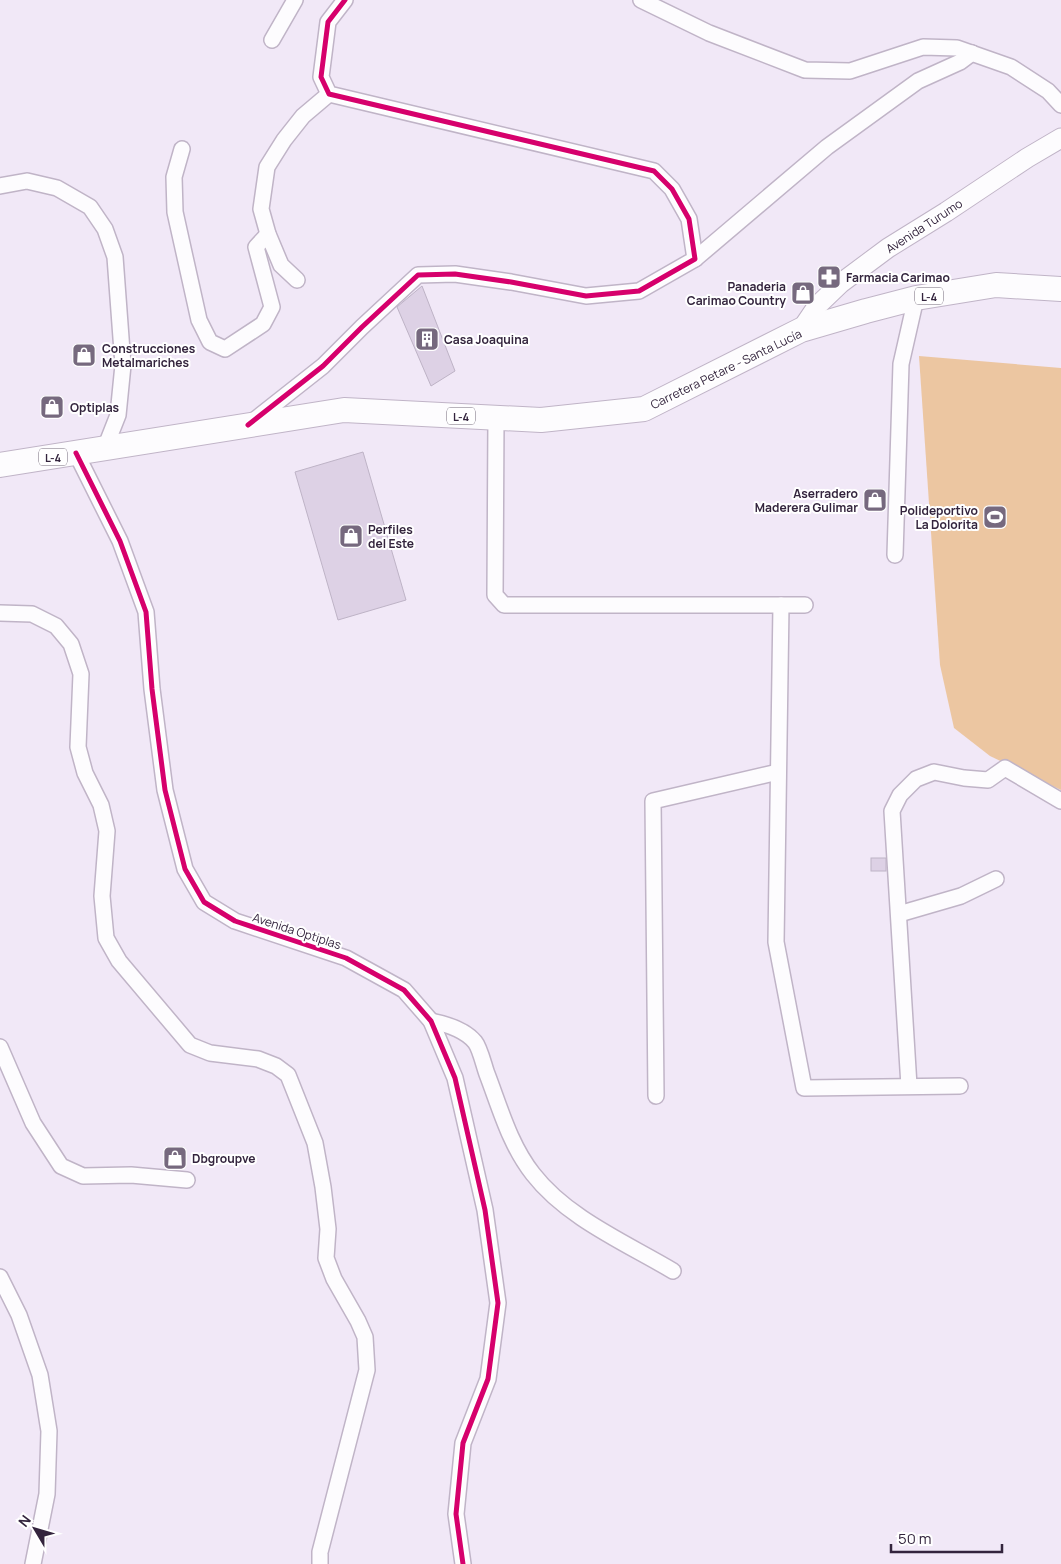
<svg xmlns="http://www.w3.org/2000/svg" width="1061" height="1564" font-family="Manrope,sans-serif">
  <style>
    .green { fill: #ecc6a1 }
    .building { fill: #ddd1e5; stroke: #beb3c6 }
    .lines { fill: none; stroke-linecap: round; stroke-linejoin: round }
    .minor-casing { stroke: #c0b4c7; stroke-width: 18 }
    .tertiary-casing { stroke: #c0b4c7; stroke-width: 21 }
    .primary-casing { stroke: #c0b4c7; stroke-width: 26 }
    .minor { stroke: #fdfcfe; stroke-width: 15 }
    .tertiary { stroke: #fdfcfe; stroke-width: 19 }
    .primary { stroke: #fdfcfe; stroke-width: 24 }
    .cycleway-casing { stroke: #fff; stroke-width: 8 }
    .cycleway { stroke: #d6006c; stroke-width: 5 }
    .labels { text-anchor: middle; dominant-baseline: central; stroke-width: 4; stroke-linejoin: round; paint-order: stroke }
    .shield { fill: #fff; stroke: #706677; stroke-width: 1 }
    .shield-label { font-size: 11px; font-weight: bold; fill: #33243d }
    .street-label { font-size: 12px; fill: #33243d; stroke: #fff }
    .poi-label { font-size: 12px; font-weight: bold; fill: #33243d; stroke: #fff; text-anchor: start }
  </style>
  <rect width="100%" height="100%" fill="#f1e8f7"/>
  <!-- green -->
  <path class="green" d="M919 356 1061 368V790L990 756 954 728 940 665Z"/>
  <!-- building -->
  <g class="building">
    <path d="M422 286 455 371 431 386 397 307Z"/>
    <path d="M363 452 406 600 338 620 295 472Z"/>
    <rect x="871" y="858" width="15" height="13"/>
  </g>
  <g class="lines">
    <!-- minor casing -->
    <g class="minor-casing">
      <g id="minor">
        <path d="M641 0 709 33 805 70 850 71 923 47 957 48 1011 67 1048 91 1061 105"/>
        <path d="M272 40 295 0"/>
        <path d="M182 149 174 177 175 212 199 320 210 342 225 349 263 324 272 307 256 247 268 234"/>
        <path d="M0 186 27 181 57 188 90 207 105 229 115 257 123 365 118 415 105 448"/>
        <path d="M695 259 827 147 918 81 960 62 972 53"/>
        <path d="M297 280 281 265 268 234 261 209 267 167 284 140 303 116 329 94"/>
        <path d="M496 418 495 595 504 605H805"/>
        <path d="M252 422 323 366 362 327 418 275 455 274 511 282 586 296 639 291 695 259 689 219 672 189 654 171 329 94 321 77 328 22 345 0"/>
        <path d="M76 453 120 541 146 612 152 689 165 790 185 869 204 902 235 921 346 958 404 990 431 1021 455 1078 485 1210 498 1303 488 1379 463 1443 456 1514 463 1564"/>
        <path d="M895 555 901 364 916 298"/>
        <path d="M781 605 776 942 804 1088 960 1086"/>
        <path d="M0 613 32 614 56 626 71 644 81 674 78 747 85 773 101 805 107 831 102 896 106 938 119 961 190 1045 210 1053 258 1059 276 1066 288 1075 315 1143 323 1187 328 1229 326 1258 334 1279 358 1321 365 1337 367 1370 320 1552V1564"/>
        <path d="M899 914 961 896 996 879"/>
        <path d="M431 1021C446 1024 465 1030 475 1042 480 1048 484 1066 487 1074 500 1108 510 1145 533 1174 567 1218 626 1243 673 1271"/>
        <path d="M0 1047 33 1123 61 1166 83 1176 131 1175 187 1180"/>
        <path d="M909 1086 892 811 900 795 916 779 934 772 964 778 988 780 1005 768 1061 801"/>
        <path d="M656 1096 653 801 778 772"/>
        <path d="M0 1277 19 1315 40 1375 49 1431 47 1494 33 1564"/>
      </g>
    </g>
    <!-- tertiary casing -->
    <g class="tertiary-casing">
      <path id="tertiary" d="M801 330 818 305 841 283 888 248 946 212 1027 158 1061 138"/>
    </g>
    <!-- primary casing -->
    <g class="primary-casing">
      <path id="primary" d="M0 465 344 410 541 420 644 409 801 330 866 311 916 298 996 285 1061 289"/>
    </g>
    <!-- minor -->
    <use href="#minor" class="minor"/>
    <!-- tertiary -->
    <use href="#tertiary" class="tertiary"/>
    <!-- primary -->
    <use href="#primary" class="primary"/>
    <!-- cycleway casing -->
    <g class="cycleway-casing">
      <g id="cycleway">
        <path d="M248 425 323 366 362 327 418 275 455 274 511 282 586 296 639 291 695 259 689 219 672 189 654 171 329 94 321 77 328 22 345 0"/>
        <path d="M76 453 120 541 146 612 152 689 165 790 185 869 204 902 235 921 346 958 404 990 431 1021 455 1078 485 1210 498 1303 488 1379 463 1443 456 1514 463 1564"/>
      </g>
    </g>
    <!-- cycleway -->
    <use href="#cycleway" class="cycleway"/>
  </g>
  <!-- icons -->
  <defs>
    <g id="pharmacy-square" transform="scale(1.25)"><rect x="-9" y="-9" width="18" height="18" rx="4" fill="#76697e" stroke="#fff"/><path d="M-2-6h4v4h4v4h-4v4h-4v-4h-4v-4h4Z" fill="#fff"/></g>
    <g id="shop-square" transform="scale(1.25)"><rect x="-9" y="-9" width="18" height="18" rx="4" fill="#76697e" stroke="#fff"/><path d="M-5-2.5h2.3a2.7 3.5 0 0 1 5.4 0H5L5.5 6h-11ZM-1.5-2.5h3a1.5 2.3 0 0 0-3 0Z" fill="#fff"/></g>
    <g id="building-square" transform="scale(1.25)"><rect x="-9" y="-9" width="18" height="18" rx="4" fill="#76697e" stroke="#fff"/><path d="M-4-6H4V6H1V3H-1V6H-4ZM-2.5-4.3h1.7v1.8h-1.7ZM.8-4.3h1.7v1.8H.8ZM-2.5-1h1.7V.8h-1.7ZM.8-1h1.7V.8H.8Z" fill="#fff"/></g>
    <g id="stadium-square" transform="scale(1.25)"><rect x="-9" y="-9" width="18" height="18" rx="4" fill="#76697e" stroke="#fff"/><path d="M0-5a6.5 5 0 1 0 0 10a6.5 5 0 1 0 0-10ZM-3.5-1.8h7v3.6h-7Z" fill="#fff"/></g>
  </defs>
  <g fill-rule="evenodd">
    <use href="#pharmacy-square" x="829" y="277"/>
    <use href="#shop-square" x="803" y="293"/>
    <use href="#building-square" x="427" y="339"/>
    <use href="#shop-square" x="84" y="355"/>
    <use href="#shop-square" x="52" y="407"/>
    <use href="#shop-square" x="875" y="500"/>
    <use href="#stadium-square" x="995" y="517"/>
    <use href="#shop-square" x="351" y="536"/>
    <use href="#shop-square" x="175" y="1158"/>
  </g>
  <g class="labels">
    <!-- shield labels -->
    <g class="shield">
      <rect x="915" y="287.5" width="28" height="17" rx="4"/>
      <rect x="447" y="407.5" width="28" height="17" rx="4"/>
      <rect x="39" y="448.5" width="28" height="17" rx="4"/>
    </g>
    <g class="shield-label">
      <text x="929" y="296">L-4</text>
      <text x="461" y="416">L-4</text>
      <text x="53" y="457">L-4</text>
    </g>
    <!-- street labels -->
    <g class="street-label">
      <text transform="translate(924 226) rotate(-33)">Avenida Turumo</text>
      <text transform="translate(726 369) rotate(-26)">Carretera Petare - Santa Lucía</text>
      <text transform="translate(297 931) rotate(18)">Avenida Optiplas</text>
    </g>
    <!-- poi labels -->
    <g class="poi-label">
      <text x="846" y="277">Farmacia Carimao</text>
      <text x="786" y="286" text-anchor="end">Panaderia<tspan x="786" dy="14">Carimao Country</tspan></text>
      <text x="444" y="339">Casa Joaquina</text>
      <text x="102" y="348">Construcciones<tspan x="102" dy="14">Metalmariches</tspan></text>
      <text x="70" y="407">Optiplas</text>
      <text x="858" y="493" text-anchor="end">Aserradero<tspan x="858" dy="14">Maderera Gulimar</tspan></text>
      <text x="978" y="510" text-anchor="end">Polideportivo<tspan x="978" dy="14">La Dolorita</tspan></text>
      <text x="368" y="529">Perfiles<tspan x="368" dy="14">del Este</tspan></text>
      <text x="192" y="1158">Dbgroupve</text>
    </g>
  </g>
  <!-- north arrow -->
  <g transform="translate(35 1529) rotate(308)" stroke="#ffffff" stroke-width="4" paint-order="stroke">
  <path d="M0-4L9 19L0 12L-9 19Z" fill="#33243d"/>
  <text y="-8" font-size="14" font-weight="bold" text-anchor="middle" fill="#33243d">N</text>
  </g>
  <!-- scale -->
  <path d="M891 1544v8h111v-8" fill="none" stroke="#33243d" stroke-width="2.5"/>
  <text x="898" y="1544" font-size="15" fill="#33243d" stroke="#ffffff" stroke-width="4" paint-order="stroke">50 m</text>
</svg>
